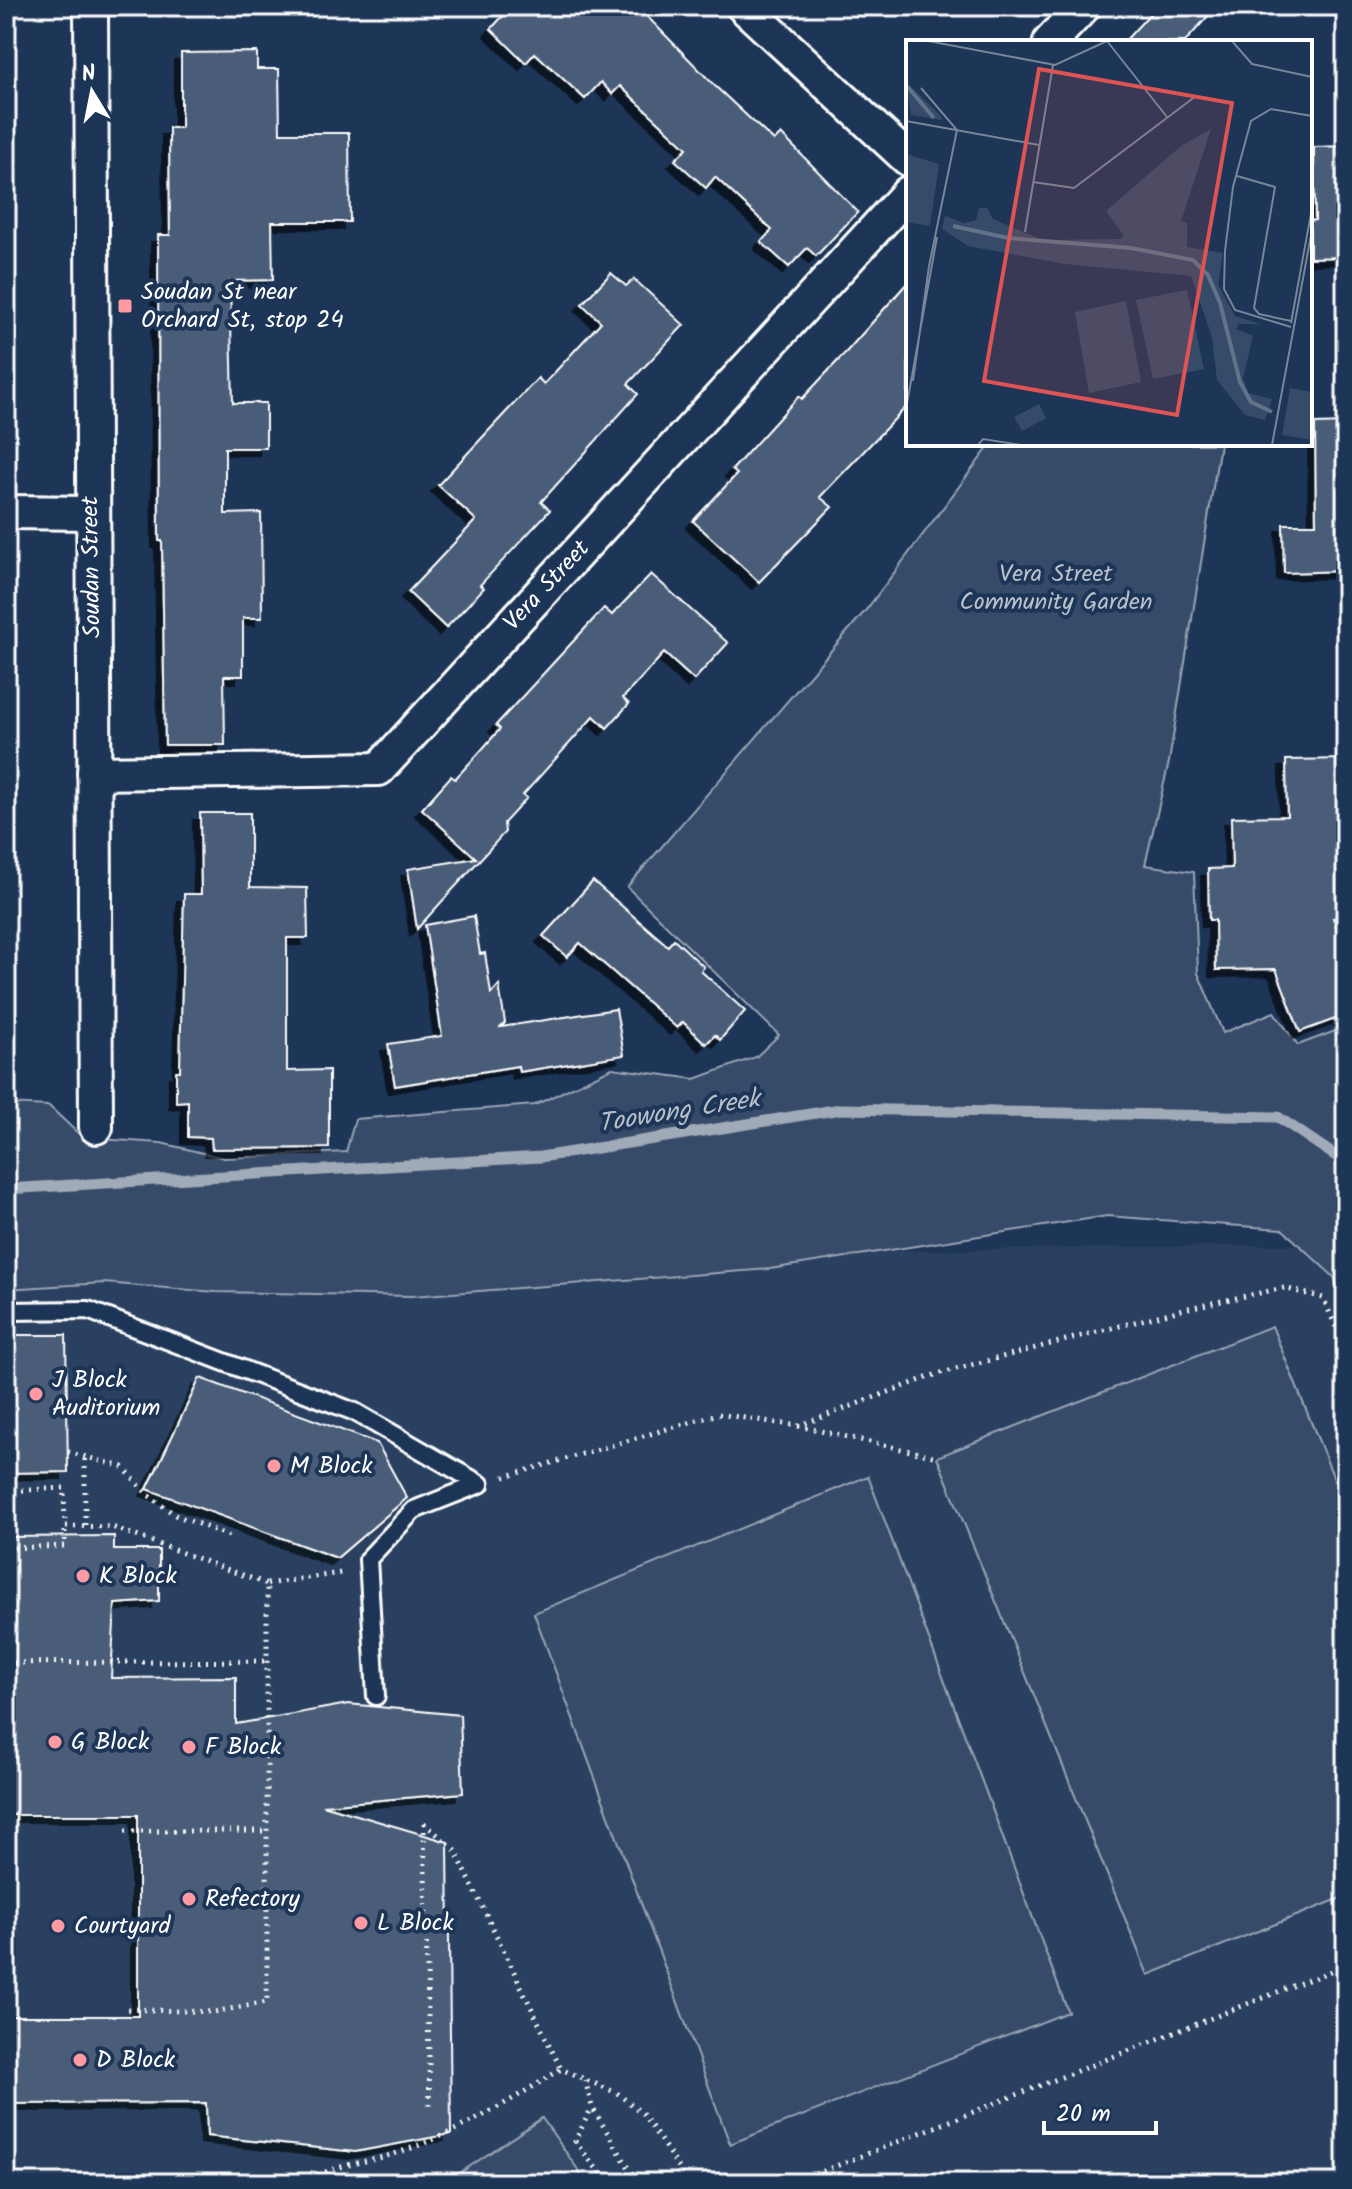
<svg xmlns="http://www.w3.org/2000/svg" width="1352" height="2189" font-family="Kalam,sans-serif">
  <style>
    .built { fill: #2a4161 }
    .green { fill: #364b69; stroke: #9aa5b4; stroke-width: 2 }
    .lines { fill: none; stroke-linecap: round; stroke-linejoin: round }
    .stream { stroke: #a0aab8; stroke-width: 11 }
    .building { fill: #4a5d79; stroke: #fff; stroke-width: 2; filter: url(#shadow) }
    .service-casing { stroke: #fff; stroke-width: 22 }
    .minor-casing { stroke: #fff; stroke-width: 38 }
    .path { stroke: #fff; stroke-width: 5; stroke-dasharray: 2 6; stroke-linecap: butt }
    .service { stroke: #1d3557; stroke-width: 16 }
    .minor { stroke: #1d3557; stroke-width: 32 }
    .poi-dot { fill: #ff9aa2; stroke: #1d3557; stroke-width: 3 }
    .labels { text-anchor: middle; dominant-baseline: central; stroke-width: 8; stroke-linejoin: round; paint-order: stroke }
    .poi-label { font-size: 24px; fill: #fff; stroke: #1d3557; text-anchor: start }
    .street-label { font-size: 24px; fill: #fff; stroke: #1d3557 }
    .park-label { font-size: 24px; fill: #b9c0ca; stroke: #1d3557 }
    .water-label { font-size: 26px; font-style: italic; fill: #b8c0ca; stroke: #1d3557 }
    .inset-river { fill: none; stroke: #617289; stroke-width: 4 }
    .inset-road { fill: none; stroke: #77869a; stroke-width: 2 }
    .view { fill: #de5353; fill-opacity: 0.15; stroke: #de5353; stroke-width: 4 }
    .inset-edge { fill: none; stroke: #fff; stroke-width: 4 }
  </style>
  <defs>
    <filter id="shadow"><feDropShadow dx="-7" dy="7" stdDeviation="0" flood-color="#0009"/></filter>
  </defs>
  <rect width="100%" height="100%" fill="#1d3557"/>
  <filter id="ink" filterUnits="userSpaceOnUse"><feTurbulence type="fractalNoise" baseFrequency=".0125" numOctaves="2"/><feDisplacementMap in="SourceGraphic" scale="16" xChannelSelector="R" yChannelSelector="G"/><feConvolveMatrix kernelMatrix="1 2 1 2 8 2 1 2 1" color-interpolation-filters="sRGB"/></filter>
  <g filter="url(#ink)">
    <!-- built -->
    <path class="built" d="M1346 1244V2183H6V1265Z"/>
    <!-- green -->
    <g class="green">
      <path d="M991 444H1220L1169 762 1145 865 1194 872 1198 973 1223 1033 1274 1012 1298 1045 1346 1027V1307L1334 1277 1282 1229 1107 1216 770 1269 412 1296 216 1292 104 1283 6 1289V1104L49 1106 83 1138 161 1143 224 1158 346 1152 355 1119 535 1105 612 1068 695 1079 756 1057 779 1035 627 887 866 610Z"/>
      <path d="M1272 1326 1346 1508V1896L1148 1975 937 1457Z"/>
      <path d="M868 1476 1068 2012 730 2144 534 1613Z"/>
      <path d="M542 2118 581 2174 569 2183H445Z"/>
    </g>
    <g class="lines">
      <!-- stream -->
      <path class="stream" d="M6 1189 541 1157 841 1109 1278 1117 1346 1163"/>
    </g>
    <!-- building -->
    <g class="building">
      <path d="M512 6H637L715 86 774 141 781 134 858 212 816 256 807 248 789 267 761 242 772 230 715 177 706 188 675 160 687 148 620 86 612 94 601 82 585 99 535 53 526 63 491 29Z"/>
      <path d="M1157 6H1217L1185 42H1124Z"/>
      <path d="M257 52V69H279L280 133H349L350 222H272L273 280 230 281 233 403H266V448H225V514L261 513 262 618H243V676H224L225 745H165L162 541H159L158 235H170L169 128H181V53Z"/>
      <path d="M1346 146V257L1310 258V221L1315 220 1314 147Z"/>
      <path d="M611 273 626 286 634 279 684 325 628 384 638 394 541 502 550 510 480 585 484 588 446 628 408 592 476 520 438 485 538 378 544 384 601 322 582 304Z"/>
      <path d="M908 282V405L820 497 832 507 759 582 693 521 737 474 732 470 799 396 802 399 848 350Z"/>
      <path d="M1346 423V571L1284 573 1283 524H1316L1315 424Z"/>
      <path d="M651 574 728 643 694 680 664 653 623 698 629 704 607 728 594 716 523 795 527 798 504 823 505 832 417 929 408 869 476 858 422 809 451 776 455 779 478 754 500 729 496 725 604 608 612 615Z"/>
      <path d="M1346 759V917L1333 918 1346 951V1015L1300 1032 1276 969 1216 970 1215 920H1209L1208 869 1232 868 1231 817 1287 816 1286 760Z"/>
      <path d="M200 813H250V887L307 888 308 938H287V1071L329 1070V1148L212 1149 211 1138 188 1137V1101L176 1102V1071H180L184 894H201Z"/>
      <path d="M593 881 668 946 674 939 704 967 701 971 745 1011 720 1040 715 1035 706 1044 683 1022 677 1028 580 943 567 957 543 936Z"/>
      <path d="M474 916 480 954 485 953 491 994 499 985 505 1023 501 1027 616 1009 624 1055 519 1072 518 1066 395 1086 388 1044 442 1036 425 925Z"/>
      <path d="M6 1335H66L68 1472 6 1473Z"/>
      <path d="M200 1378 377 1443 407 1498 337 1558 147 1489Z"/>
      <path d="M114 1536V1550H159V1601L115 1604 111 1678 236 1677V1724L348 1704 460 1715 463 1793 323 1805 448 1842 451 2134 355 2152 207 2136 206 2103 6 2104V2016H138V1815H6V1537Z"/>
    </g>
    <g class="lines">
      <!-- service casing -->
      <g class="service-casing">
        <g id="service">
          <path d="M6 1311 88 1310 355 1412 480 1484"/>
          <path d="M376 1696 368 1559 414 1510 480 1484"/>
        </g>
      </g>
      <!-- minor casing -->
      <g class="minor-casing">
        <g id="minor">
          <path d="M91 6 96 1127"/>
          <path d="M743 6 908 159"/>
          <path d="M1050 42 1084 6"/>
          <path d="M6 512 91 513"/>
          <path d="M94 773 379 769 908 193"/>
        </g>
      </g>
      <!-- path -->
      <g class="path">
        <path d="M798 1426 937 1374 1188 1308 1284 1288 1323 1298 1346 1349"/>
        <path d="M68 1452 123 1467 147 1494 175 1515 229 1536"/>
        <path d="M85 1459V1527"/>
        <path d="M504 1477 718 1414 798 1426 937 1457"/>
        <path d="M6 1491 64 1488 65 1526"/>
        <path d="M6 1548 65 1546V1526L112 1527 267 1584V2002L214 2012 125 2009"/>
        <path d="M267 1584 341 1573"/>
        <path d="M6 1663 268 1661"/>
        <path d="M424 1823 430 2108"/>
        <path d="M424 1823 455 1850 561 2069"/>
        <path d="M125 1831H268"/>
        <path d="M585 2080 592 2107 638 2183"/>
        <path d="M304 2183C333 2164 366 2163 397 2153 456 2134 509 2102 561 2069L617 2093 643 2114 689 2183"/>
        <path d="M586 2183 600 2173 575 2141 592 2107"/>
        <path d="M793 2183 1346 1965"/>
      </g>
      <!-- service -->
      <use href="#service" class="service"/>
      <!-- minor -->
      <use href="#minor" class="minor"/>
    </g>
  </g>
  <!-- markers -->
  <g class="poi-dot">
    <rect x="117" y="298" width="16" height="16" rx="4"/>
    <circle cx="36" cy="1394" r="8"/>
    <circle cx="274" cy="1466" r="8"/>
    <circle cx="83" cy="1576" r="8"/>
    <circle cx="55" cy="1742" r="8"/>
    <circle cx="189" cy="1747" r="8"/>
    <circle cx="189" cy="1899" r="8"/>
    <circle cx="361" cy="1923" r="8"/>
    <circle cx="58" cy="1926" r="8"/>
    <circle cx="80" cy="2060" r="8"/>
  </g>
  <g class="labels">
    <!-- poi labels -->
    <g class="poi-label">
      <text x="141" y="292">Soudan St near<tspan x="141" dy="28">Orchard St, stop 24</tspan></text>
      <text x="52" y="1380">J Block<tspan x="52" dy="28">Auditorium</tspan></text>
      <text x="290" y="1466">M Block</text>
      <text x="99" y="1576">K Block</text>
      <text x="71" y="1742">G Block</text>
      <text x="205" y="1747">F Block</text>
      <text x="205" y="1899">Refectory</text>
      <text x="377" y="1923">L Block</text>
      <text x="74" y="1926">Courtyard</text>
      <text x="96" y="2060">D Block</text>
    </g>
    <!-- street labels -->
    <g class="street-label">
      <text transform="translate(92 567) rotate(-91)">Soudan Street</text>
      <text transform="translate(547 586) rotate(-47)">Vera Street</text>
    </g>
    <!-- park labels -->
    <g class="park-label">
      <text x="1056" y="574">Vera Street<tspan x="1056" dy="28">Community Garden</tspan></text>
    </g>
    <!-- water labels -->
    <g class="water-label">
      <text transform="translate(679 1112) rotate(-9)">Toowong Creek</text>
    </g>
  </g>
  <!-- overview -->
  <g transform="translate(906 40)">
    <rect width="406" height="406" fill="#1d3557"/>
    <path d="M0 42 35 76 36 80 5 75ZM305 89 275 181 281 183V207L317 213 312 245 329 276 354 284H333L330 289 347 296 337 338 342 353 366 359 359 380 339 375 311 340 306 297 285 236 159 224 62 206 36 189 39 176 58 183 70 180 73 168H81L87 179 136 200 214 199 218 196 200 171 275 106ZM0 114 33 124 24 186 0 182ZM281 250 298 329 247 339 230 260ZM220 261 235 342 183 353 169 272ZM384 348 406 352V400L376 395ZM133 364 140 378 116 391 108 377Z" fill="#364b69"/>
    <path class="inset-river" d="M0 45 28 78M47 186 102 198 225 208 287 220 302 235 314 263 334 342 345 362 366 372"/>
    <path class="inset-road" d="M22 1 149 25 201 1M201 1 261 77M326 1 346 24 406 37M0 81 133 105M331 136 369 147 348 268 353 274 385 281M127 142 168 148 290 56M119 192 147 25M385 283 406 168M385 287 329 270 318 249 319 211 327 147 345 81 365 69 406 76M7 341 23 226 51 90 15 48M0 369 31 197M72 405 77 399 115 405M366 405 406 190"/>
    <path class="view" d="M133 29 326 63 271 375 78 341Z"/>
    <rect width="406" height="406" class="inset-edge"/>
  </g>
  <!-- margin -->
  <rect width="1352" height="2189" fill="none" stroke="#1d3557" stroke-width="32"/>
  <rect x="16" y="16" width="1320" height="2157" fill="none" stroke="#fff" stroke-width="3" filter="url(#ink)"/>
  <!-- north arrow -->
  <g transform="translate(92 92) rotate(350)" stroke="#1d3557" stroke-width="6" paint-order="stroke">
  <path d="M0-6L14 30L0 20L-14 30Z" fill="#ffffff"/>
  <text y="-12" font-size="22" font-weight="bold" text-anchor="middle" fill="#ffffff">N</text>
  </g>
  <!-- scale -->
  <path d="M1044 2121v12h112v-12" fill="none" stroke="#ffffff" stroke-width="4"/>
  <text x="1056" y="2121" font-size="24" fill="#ffffff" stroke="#1d3557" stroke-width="6" paint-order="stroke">20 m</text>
</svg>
